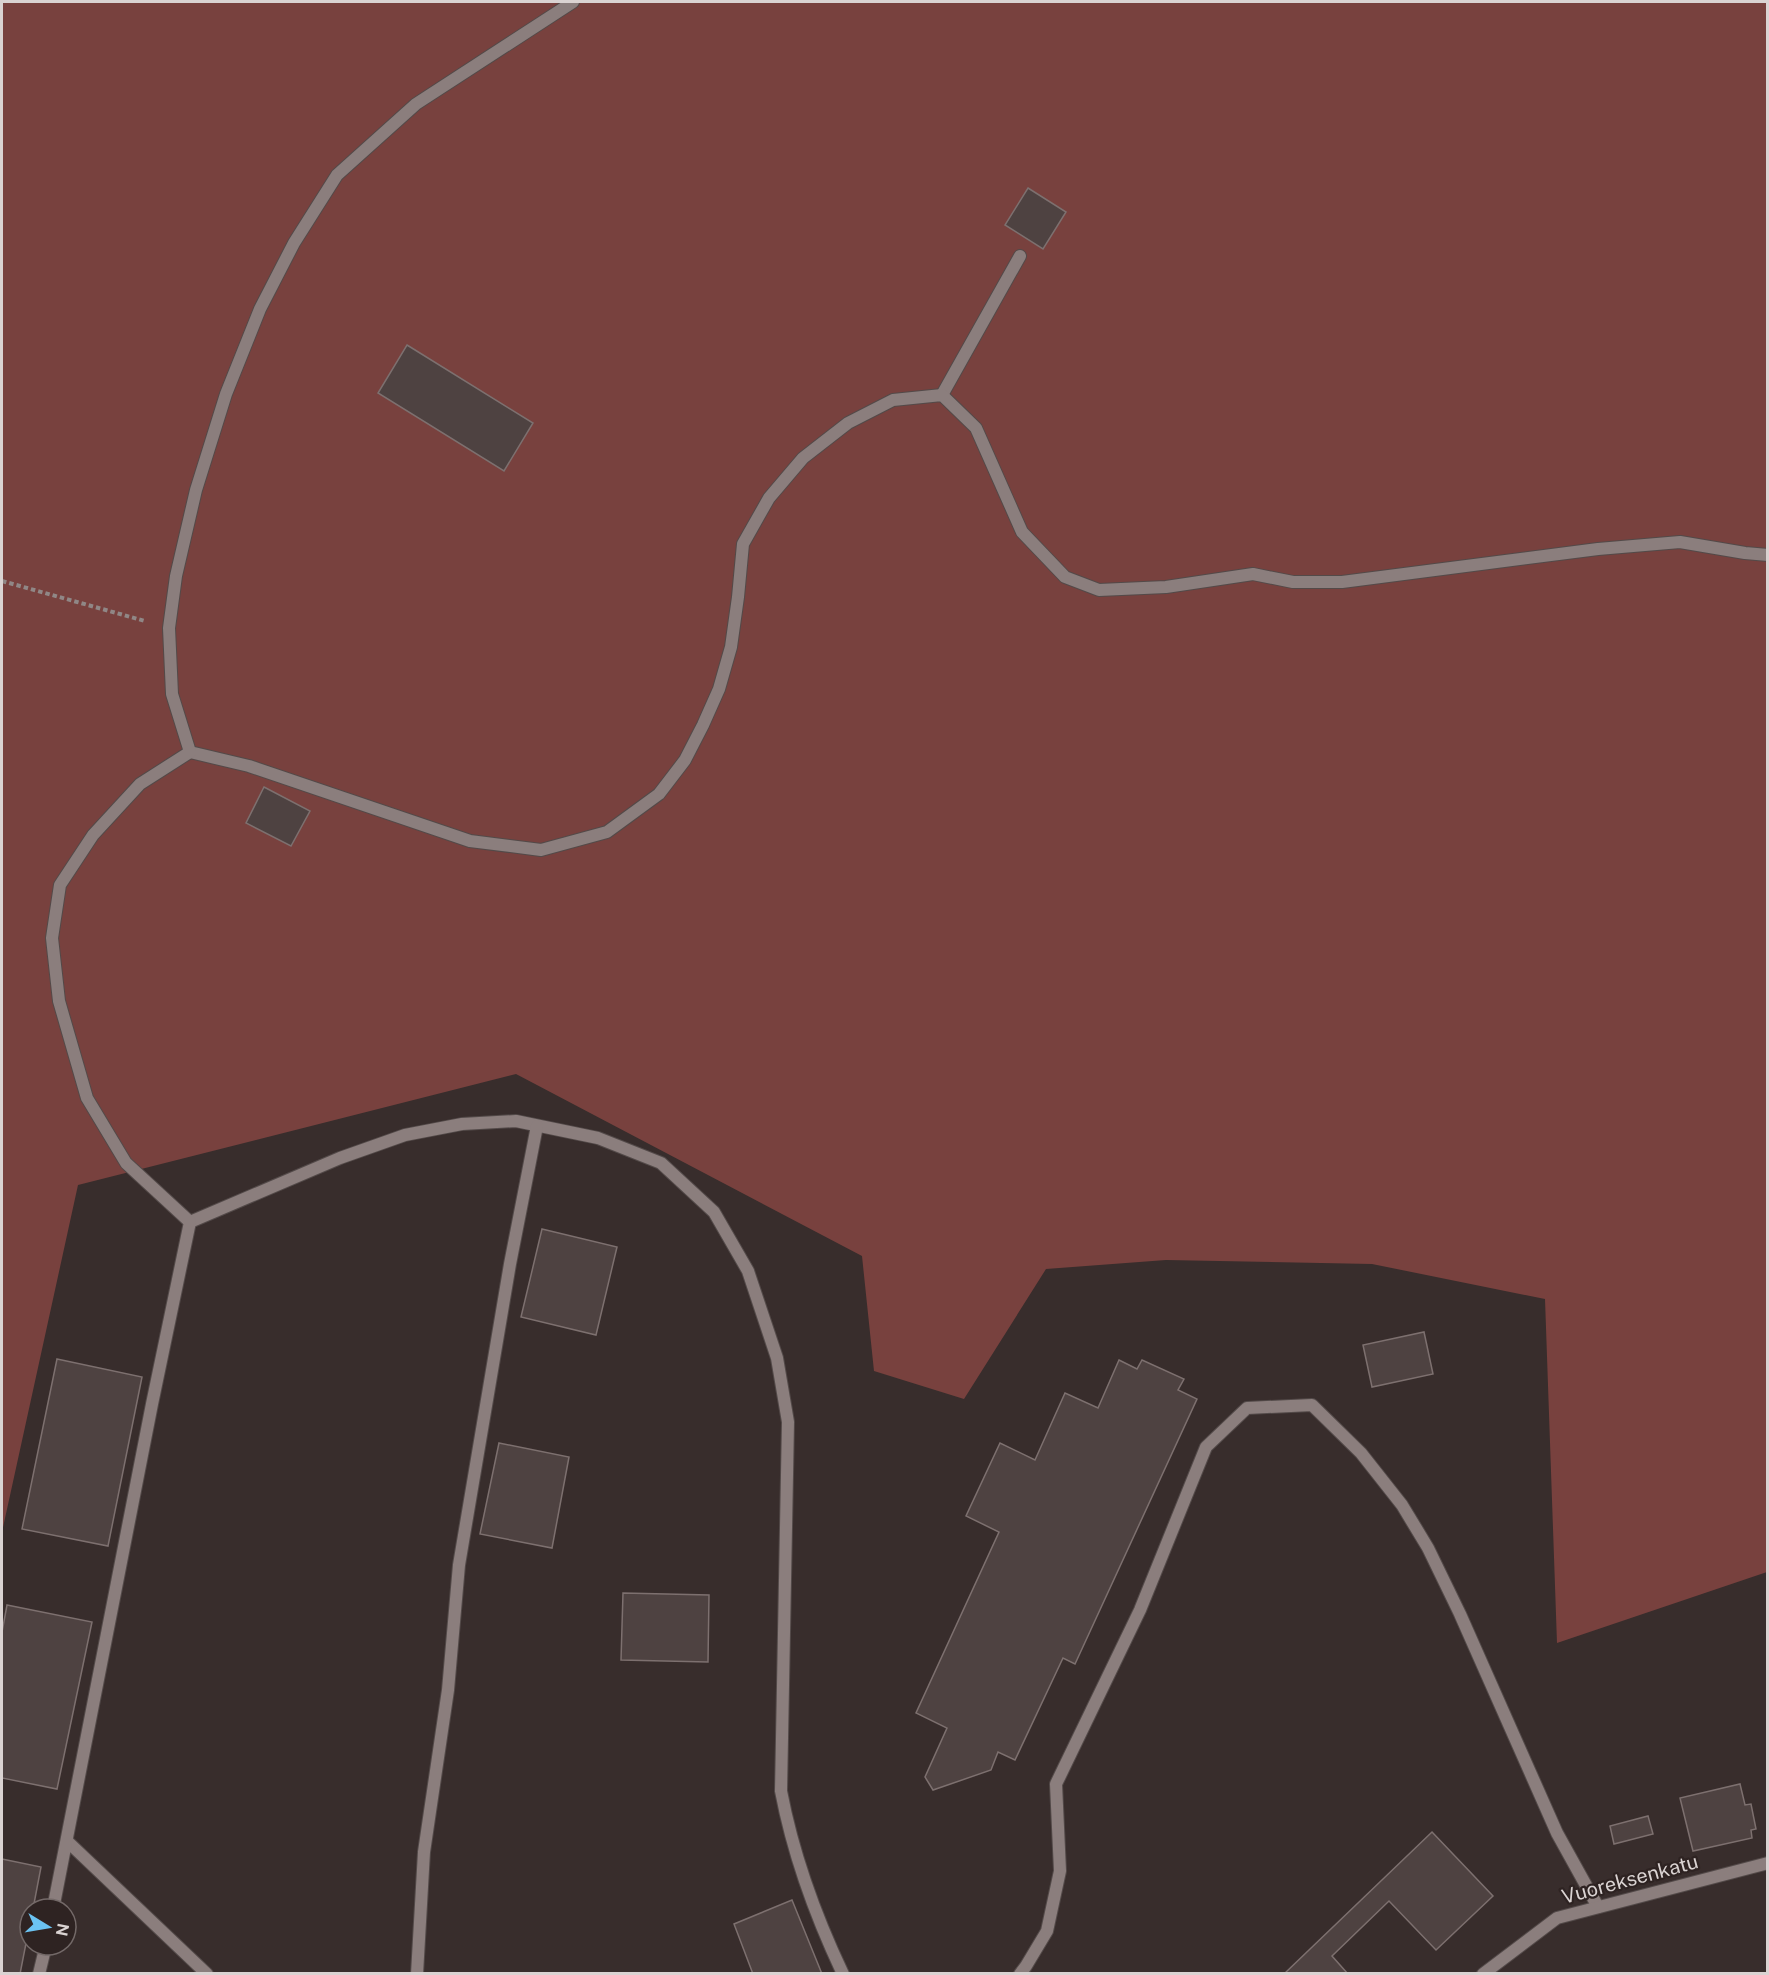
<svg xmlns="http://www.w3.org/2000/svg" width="1769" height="1975" font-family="'Public Sans',sans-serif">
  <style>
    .green { fill: #78413e }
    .building { fill: #4e4241; stroke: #7d706f; stroke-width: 1.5 }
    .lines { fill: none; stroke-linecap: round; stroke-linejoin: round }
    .service-casing { stroke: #534a49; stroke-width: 14 }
    .minor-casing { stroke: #534a49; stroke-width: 14 }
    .path { stroke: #908786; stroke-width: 4; stroke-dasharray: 4.5 3; stroke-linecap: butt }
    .service { stroke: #8b7e7d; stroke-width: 12 }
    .minor { stroke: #8b7e7d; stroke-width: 12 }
    .labels { text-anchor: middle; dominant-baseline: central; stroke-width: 4.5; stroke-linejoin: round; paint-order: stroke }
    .street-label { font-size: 20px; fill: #dad3d2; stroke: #2e2322 }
  </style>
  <rect width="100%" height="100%" fill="#382d2c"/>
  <!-- green -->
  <path class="green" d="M2 2H1767V1572L1557 1643 1545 1299 1372 1264 1166 1260 1046 1269 964 1399 874 1371 862 1256 516 1074 78 1185 2 1532Z"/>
  <!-- building -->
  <g class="building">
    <path d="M1028 188 1066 212 1043 249 1005 225Z"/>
    <path d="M407 345 533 423 504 471 378 393Z"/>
    <path d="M264 787 310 811 291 846 246 823Z"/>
    <path d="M542 1229 617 1247 596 1335 521 1317Z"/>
    <path d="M1424 1332 1433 1374 1372 1387 1363 1345Z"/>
    <path d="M57 1359 142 1377 108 1546 22 1529Z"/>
    <path d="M1119 1360 1137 1369 1142 1360 1184 1379 1178 1390 1197 1399 1075 1664 1063 1658 1015 1760 998 1752 991 1770 933 1790 925 1777 947 1728 916 1713 999 1532 966 1516 1000 1443 1035 1460 1065 1393 1098 1408Z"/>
    <path d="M499 1443 569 1457 552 1548 480 1534Z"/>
    <path d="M623 1593 709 1595 708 1662 621 1660Z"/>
    <path d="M7 1605 92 1622 57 1789 2 1778V1632Z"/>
    <path d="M1740 1784 1745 1805 1751 1804 1756 1829 1751 1830 1752 1838 1693 1851 1680 1798Z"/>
    <path d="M1648 1816 1653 1834 1614 1844 1610 1826Z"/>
    <path d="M1432 1832 1493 1896 1436 1950 1389 1901 1332 1956 1348 1974H1284Z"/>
    <path d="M2 1859 41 1867 33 1909H30V1923L20 1974H2Z"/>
    <path d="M792 1900 822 1974H753L734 1924Z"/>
  </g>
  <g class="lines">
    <!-- service casing -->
    <g class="service-casing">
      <g id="service">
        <path d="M942 395 1020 256"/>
        <path d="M190 752 249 766 470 841 541 850 607 832 659 794 685 760 703 725 719 689 731 647 738 597 743 544 769 498 803 458 848 423 893 400 942 395 976 428 1022 532 1065 577 1099 590 1166 587 1253 574 1293 582H1342L1598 549 1680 542 1745 553 1768 555"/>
        <path d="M190 1222 340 1158 405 1135 462 1124 516 1121 598 1138 661 1163 714 1212 748 1271 777 1358 788 1422 781 1791C793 1854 815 1915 843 1974"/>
        <path d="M67 1841 207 1974"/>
        <path d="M53 1909 152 1404 190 1222 126 1163 87 1098 59 1001 52 938 60 885 93 835 140 784 190 752 172 694 169 628 176 576 196 490 226 394 260 309 294 243 337 175 416 104 573 2"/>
        <path d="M39 1974 46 1945"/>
        <path d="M417 1974 424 1852 448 1690 459 1565 510 1264 537 1126"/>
        <path d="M1020 1974 1026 1966 1047 1931 1060 1871 1056 1784 1140 1610 1206 1447 1247 1408 1312 1405 1361 1453 1402 1505 1428 1548 1460 1614 1557 1833 1598 1907"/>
      </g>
    </g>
    <!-- minor casing -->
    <g class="minor-casing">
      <path id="minor" d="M1483 1974 1557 1918 1768 1863"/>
    </g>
    <!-- path -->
    <path class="path" d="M2 581 145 621"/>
    <!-- service -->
    <use href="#service" class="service"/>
    <!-- minor -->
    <use href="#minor" class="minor"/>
  </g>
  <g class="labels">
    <!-- street labels -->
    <g class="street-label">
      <text transform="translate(1630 1879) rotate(-15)">Vuoreksenkatu</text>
    </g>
  </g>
  <!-- border -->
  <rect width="1769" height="1975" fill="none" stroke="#dad3d2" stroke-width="6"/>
  <!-- north arrow -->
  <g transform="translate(48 1927) rotate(101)"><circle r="28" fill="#2e2322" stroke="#736968" stroke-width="1.5"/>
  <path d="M0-4.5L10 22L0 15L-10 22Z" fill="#6bc3f2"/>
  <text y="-9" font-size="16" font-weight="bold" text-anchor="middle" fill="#dad3d2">N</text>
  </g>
</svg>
